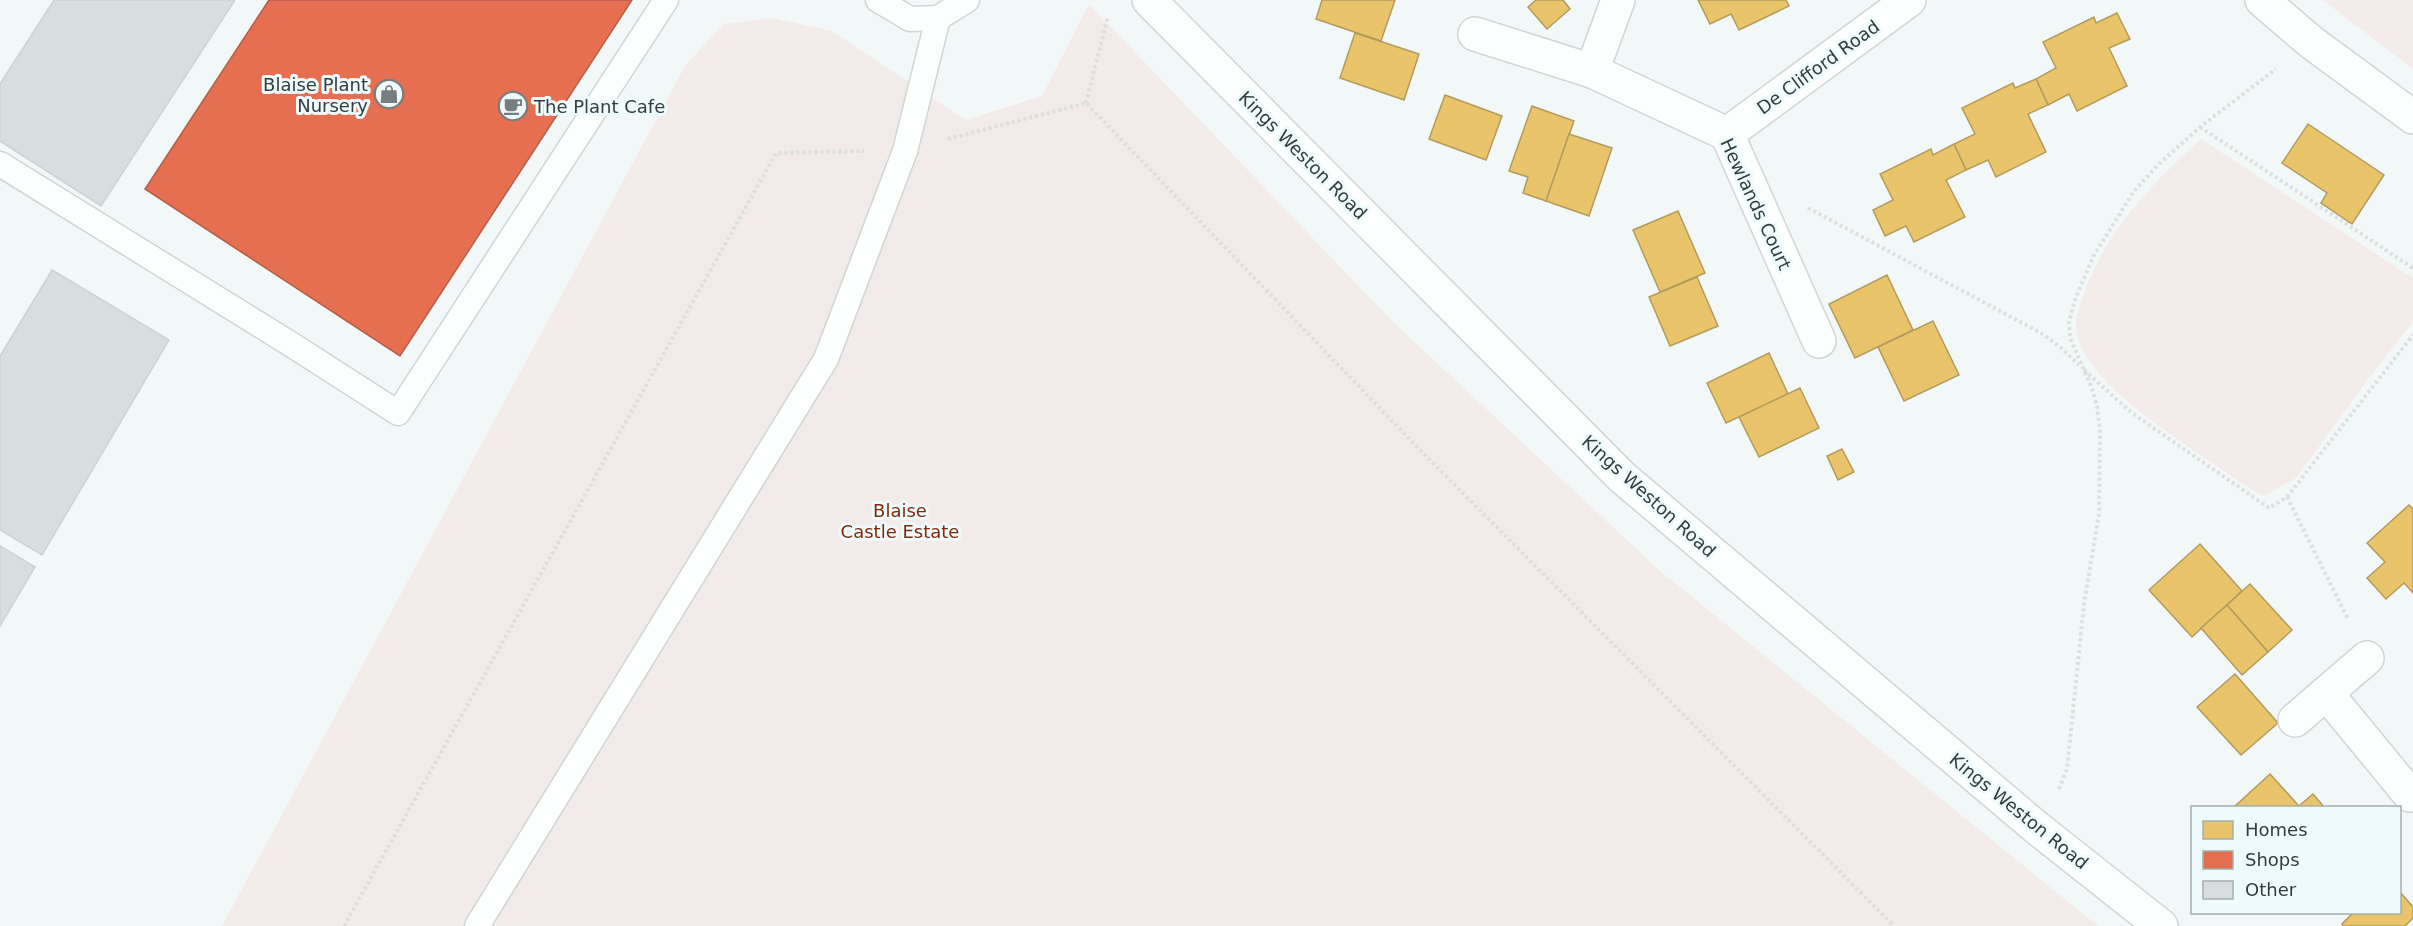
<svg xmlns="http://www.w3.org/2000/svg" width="2413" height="926" font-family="'DejaVu Sans',sans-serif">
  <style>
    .green { fill: #f3ebe9 }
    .homes { fill: #e9c46a; stroke: #b39b5c; stroke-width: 1.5 }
    .shops { fill: #e76f51; stroke: #b25f4a; stroke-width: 1.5 }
    .building { fill: #d8dddd; stroke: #cdd2d2; stroke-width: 1.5 }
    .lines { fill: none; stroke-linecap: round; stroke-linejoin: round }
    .service-casing { stroke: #d0d5d6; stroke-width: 27 }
    .minor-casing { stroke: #d0d5d6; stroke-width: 36 }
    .secondary-casing { stroke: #d0d5d6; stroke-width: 36 }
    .path { stroke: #dddfdf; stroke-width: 4; stroke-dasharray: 3 3; stroke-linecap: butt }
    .service { stroke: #fdfefe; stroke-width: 24 }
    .minor { stroke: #fdfefe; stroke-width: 33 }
    .secondary { stroke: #fdfefe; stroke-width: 33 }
    .labels { text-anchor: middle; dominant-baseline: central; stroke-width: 6; stroke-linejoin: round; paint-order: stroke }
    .street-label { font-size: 18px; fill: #363b3b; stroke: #eefbfc }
    .poi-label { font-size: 18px; fill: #363b3b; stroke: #eefbfc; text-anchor: end }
    .park-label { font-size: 18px; fill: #802a0d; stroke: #eefbfc }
  </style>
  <rect width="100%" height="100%" fill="#f2f8f8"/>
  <!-- green -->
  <g class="green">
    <path d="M2323 0H2413V69Z"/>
    <path d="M1089 4 1391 320 1659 570 2098 926H222L685 66 723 24 773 18 832 31 966 120 1042 96Z"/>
    <path d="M2201 139 2413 278V322L2372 374 2296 478 2264 496C2245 487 2228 473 2210 462 2172 435 2118 401 2091 363 2083 354 2076 337 2076 325 2076 312 2083 298 2087 286 2110 226 2155 181 2201 139Z"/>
  </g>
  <!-- homes -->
  <g class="homes">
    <path d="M1322 0H1395L1381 41 1316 19Z"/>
    <path d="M1536 0H1563L1570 9 1547 29 1528 7Z"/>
    <path d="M1698 0H1786L1789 6 1739 30 1731 14 1710 24Z"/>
    <path d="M2117 13 2130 39 2109 48 2127 86 2077 111 2069 94 2048 105 2036 79 2056 68 2043 42 2094 17 2096 23Z"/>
    <path d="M1355 33 1419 54 1404 100 1340 78Z"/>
    <path d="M2036 79 2048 105 2028 114 2046 152 1996 177 1988 160 1966 170 1954 144 1975 134 1962 108 2013 83 2015 88Z"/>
    <path d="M1445 95 1502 116 1486 160 1429 139Z"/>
    <path d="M1532 106 1574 121 1546 201 1523 193 1528 177 1509 171Z"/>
    <path d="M2308 124 2384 175 2352 224 2321 203 2327 193 2282 163Z"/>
    <path d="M1569 134 1612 148 1589 216 1546 201Z"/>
    <path d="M1954 144 1966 170 1946 180 1965 217 1914 242 1906 226 1885 236 1873 210 1893 200 1880 174 1931 149 1933 155Z"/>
    <path d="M1678 211 1705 273 1660 292 1633 230Z"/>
    <path d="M1887 275 1913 330 1855 358 1829 304Z"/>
    <path d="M1697 277 1718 326 1670 346 1649 297Z"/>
    <path d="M1933 321 1959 375 1904 401 1878 347Z"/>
    <path d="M1769 353 1788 394 1726 423 1707 383Z"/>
    <path d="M1800 388 1819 428 1759 457 1739 417Z"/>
    <path d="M1842 449 1854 472 1838 480 1827 456Z"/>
    <path d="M2409 505 2413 509V593L2404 583 2386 599 2367 578 2385 562 2367 543Z"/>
    <path d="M2200 544 2242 591 2192 637 2149 590Z"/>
    <path d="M2250 584 2292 630 2268 652 2227 605Z"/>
    <path d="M2227 605 2268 652 2242 675 2201 628Z"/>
    <path d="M2235 674 2278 723 2241 755 2197 707Z"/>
    <path d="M2270 774 2299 806 2298 808H2233Z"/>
    <path d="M2313 794 2325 808H2298L2299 806Z"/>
    <path d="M2400 892 2413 907V918L2405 926H2343L2342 924 2354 912H2400Z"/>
  </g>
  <!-- shops -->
  <path class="shops" d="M269 0H632L400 356 145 189Z"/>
  <!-- building -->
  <g class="building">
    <path d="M54 0H235L101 206 0 141V84Z"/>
    <path d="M52 270 169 340 42 555 0 530V356Z"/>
    <path d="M0 546 35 567 0 626Z"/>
  </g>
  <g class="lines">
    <!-- service casing -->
    <g class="service-casing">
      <g id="service">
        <path d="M878 0 910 19 938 18 967 0"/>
        <path d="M0 164 289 343 398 413 666 0"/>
        <path d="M477 926 826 359 905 151 938 18"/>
      </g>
    </g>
    <!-- minor casing -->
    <g class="minor-casing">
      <g id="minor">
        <path d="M2262 0 2311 42 2413 117"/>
        <path d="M1475 34 1592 71 1727 134 1819 341"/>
        <path d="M1592 71 1618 0"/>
        <path d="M1727 134 1909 0"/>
        <path d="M2327 694 2410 795"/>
        <path d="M2295 720 2367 658"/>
      </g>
    </g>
    <!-- secondary casing -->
    <g class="secondary-casing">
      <path id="secondary" d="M1149 0 1622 477 2037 828 2161 926"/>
    </g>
    <!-- path -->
    <g class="path">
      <path d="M1086 103 1108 16"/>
      <path d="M2200 127 2413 268"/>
      <path d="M948 139 1086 103 1422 452 1894 926"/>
      <path d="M1808 208 2041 333 2061 348 2079 365"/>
      <path d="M2084 370 2132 413 2269 508 2287 497 2348 619"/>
      <path d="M2287 497 2413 335"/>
      <path d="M2059 789 2067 769 2084 604 2099 514 2100 430 2097 406 2092 388 2070 338 2069 321 2076 297 2094 255 2134 191 2159 164 2200 127 2276 69"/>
      <path d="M344 926 776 153 864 151"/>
    </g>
    <!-- service -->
    <use href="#service" class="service"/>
    <!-- minor -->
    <use href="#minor" class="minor"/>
    <!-- secondary -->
    <use href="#secondary" class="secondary"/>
  </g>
  <!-- icons -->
  <defs>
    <g id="shop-ring" transform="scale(1.5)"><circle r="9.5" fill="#eefbfc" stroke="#787d7d" stroke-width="1.5"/><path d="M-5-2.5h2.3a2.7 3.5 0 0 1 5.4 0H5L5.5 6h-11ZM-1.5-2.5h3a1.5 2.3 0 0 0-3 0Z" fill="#787d7d"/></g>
    <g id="cafe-ring" transform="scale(1.5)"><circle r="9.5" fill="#eefbfc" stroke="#787d7d" stroke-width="1.5"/><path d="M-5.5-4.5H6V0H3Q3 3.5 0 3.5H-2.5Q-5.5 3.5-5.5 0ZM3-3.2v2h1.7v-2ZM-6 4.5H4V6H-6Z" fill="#787d7d"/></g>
  </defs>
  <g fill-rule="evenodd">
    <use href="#shop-ring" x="389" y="94"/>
    <use href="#cafe-ring" x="513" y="106"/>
  </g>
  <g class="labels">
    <!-- street labels -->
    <g class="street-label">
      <text transform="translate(1818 67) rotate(-36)">De Clifford Road</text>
      <text transform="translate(1303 155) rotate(45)">Kings Weston Road</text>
      <text transform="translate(1756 204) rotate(65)">Hewlands Court</text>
      <text transform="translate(1649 496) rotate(42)">Kings Weston Road</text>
      <text transform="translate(2019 811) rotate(39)">Kings Weston Road</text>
    </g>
    <!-- poi labels -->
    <g class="poi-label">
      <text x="368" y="84">Blaise Plant<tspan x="368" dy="21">Nursery</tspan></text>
      <text x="534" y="106" text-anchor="start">The Plant Cafe</text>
    </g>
    <!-- park labels -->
    <g class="park-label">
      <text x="900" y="510">Blaise<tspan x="900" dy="21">Castle Estate</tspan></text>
    </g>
  </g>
  <!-- legend -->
  <rect x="2191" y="806" width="210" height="108" fill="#eefbfc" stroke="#a4aeaf" stroke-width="1.5"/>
  <rect x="2203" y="821" width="30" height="18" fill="#e9c46a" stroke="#a4aeaf" stroke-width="1.5"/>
  <text x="2245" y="836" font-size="18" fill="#363b3b">Homes</text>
  <rect x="2203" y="851" width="30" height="18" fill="#e76f51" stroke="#a4aeaf" stroke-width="1.5"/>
  <text x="2245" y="866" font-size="18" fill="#363b3b">Shops</text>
  <rect x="2203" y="881" width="30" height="18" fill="#d8dddd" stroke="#a4aeaf" stroke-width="1.5"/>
  <text x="2245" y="896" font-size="18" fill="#363b3b">Other</text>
</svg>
